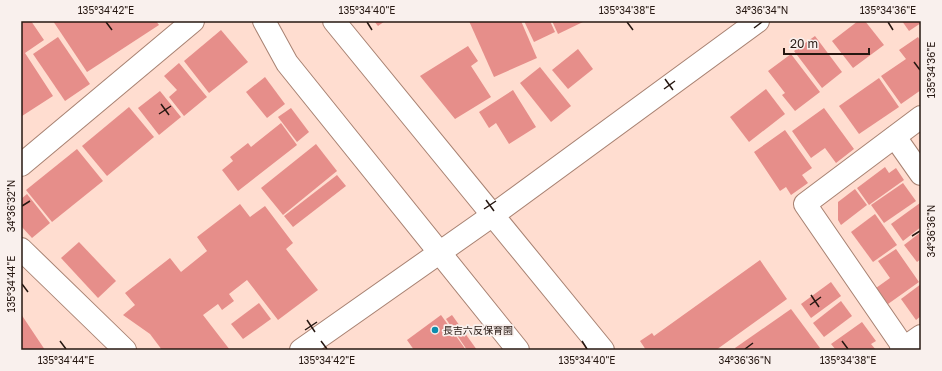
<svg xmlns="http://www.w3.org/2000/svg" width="942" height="371" font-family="'Golos Text','Noto Sans JP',sans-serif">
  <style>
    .building { fill: #e68e8a }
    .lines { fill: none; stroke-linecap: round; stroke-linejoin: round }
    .minor-casing { stroke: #a88272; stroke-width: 24 }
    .tertiary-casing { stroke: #a88272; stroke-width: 24 }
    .minor { stroke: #fff; stroke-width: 22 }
    .tertiary { stroke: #fff; stroke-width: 22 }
    .ticks { fill: none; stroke: #261711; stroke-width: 1.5 }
    .poi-dot { fill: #0c8cad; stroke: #f9f0ed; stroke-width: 1.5 }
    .labels { text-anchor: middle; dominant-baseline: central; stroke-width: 3.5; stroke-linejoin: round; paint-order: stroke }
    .poi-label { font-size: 10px; fill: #261711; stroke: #f9f0ed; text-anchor: start }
    .neatline { fill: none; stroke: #261711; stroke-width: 1.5 }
    .ticks-label { font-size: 10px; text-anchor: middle; fill: #261711 }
  </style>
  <rect width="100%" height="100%" fill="#ffddd0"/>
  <!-- building -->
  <g class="building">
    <path d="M21 21H31L44 40 25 53 53 96 22 116 21 114Z"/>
    <path d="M53 21H156L159 25 87 72Z"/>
    <path d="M374 21H385L378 26Z"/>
    <path d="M469 21H521L537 58 494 77Z"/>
    <path d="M524 21H550L555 32 534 42Z"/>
    <path d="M552 21H585L558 34Z"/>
    <path d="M858 21H865L884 45 853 68 832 41Z"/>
    <path d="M902 21H921V23L909 31Z"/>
    <path d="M221 30 248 62 209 93 184 61Z"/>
    <path d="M815 36 842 72 822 88 794 51Z"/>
    <path d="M58 37 90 84 65 101 33 54Z"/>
    <path d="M918 37 921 42V90L901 104 881 76 906 59 899 50Z"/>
    <path d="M468 46 478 61 471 66 491 97 455 119 420 76Z"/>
    <path d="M578 49 593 69 568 89 552 70Z"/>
    <path d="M791 54 820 92 795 111 782 95 785 93 768 71Z"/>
    <path d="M179 63 207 97 184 116 169 97 177 90 164 76Z"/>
    <path d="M540 67 571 106 551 122 520 83Z"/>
    <path d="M265 77 285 104 267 118 246 92Z"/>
    <path d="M879 78 899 107 859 134 839 106Z"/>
    <path d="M766 89 785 114 749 142 730 117Z"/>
    <path d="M513 90 536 127 509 144 496 123 489 128 479 112Z"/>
    <path d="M160 91 181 117 159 135 138 108Z"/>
    <path d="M129 107 154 137 107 176 82 146Z"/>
    <path d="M291 108 309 132 297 142 278 117Z"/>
    <path d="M824 108 854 149 836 163 825 148 811 158 792 131Z"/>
    <path d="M281 123 297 145 238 191 222 170 233 161 230 157 248 143 251 147Z"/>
    <path d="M785 130 812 168 802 175 808 183 791 195 786 187 780 191 754 152Z"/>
    <path d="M316 144 337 171 283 215 261 188Z"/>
    <path d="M77 149 103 181 52 222 26 190Z"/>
    <path d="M885 167 889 173 896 168 904 180 869 205 857 188Z"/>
    <path d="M337 175 346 186 293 227 284 216Z"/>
    <path d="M903 183 916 201 884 223 871 205Z"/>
    <path d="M855 189 867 205 841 225 838 220V202Z"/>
    <path d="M27 194 50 223 32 238 21 226V199Z"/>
    <path d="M920 203 921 204V227L903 241 891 224Z"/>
    <path d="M240 204 250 217 265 206 293 243 286 249 318 290 278 320 247 280 229 294 234 301 222 310 218 304 203 315 230 350H162L150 334 123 315 135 305 125 293 170 258 181 272 207 251 197 237Z"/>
    <path d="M875 214 897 245 873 262 851 232Z"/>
    <path d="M921 232V259L917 262 904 245Z"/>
    <path d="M79 242 116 281 98 298 61 258Z"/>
    <path d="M896 249 919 282 888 304 876 288 890 278 878 261Z"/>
    <path d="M760 260 787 299 716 350H646L640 341 652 333 654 336Z"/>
    <path d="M831 282 841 296 811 318 801 304Z"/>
    <path d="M921 284V316L916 320 901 299Z"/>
    <path d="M841 301 852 316 824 337 813 323Z"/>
    <path d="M259 303 271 319 243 339 231 324Z"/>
    <path d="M791 309 820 348 817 350H736L735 348Z"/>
    <path d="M21 314 45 350H21Z"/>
    <path d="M441 315 466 350H414L407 340Z"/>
    <path d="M452 315 477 350H467L446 319Z"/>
    <path d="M862 322 876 341 871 344 876 350H836L831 344Z"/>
  </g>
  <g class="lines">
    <!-- minor casing -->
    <g class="minor-casing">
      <g id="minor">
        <path d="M264 21 287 63 518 350"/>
        <path d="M334 21 603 350"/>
        <path d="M895 137 921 174"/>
        <path d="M21 165 193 21"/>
        <path d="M21 249 125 350"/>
        <path d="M904 348 805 204 921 117"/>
        <path d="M901 350 921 336"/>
      </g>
    </g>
    <!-- tertiary casing -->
    <g class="tertiary-casing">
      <path id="tertiary" d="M301 350 493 215 758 21"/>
    </g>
    <!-- minor -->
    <use href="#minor" class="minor"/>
    <!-- tertiary -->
    <use href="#tertiary" class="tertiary"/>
  </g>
  <!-- ticks -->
  <path class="ticks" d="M106 22 112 30M367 22 372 30M627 22 633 30M888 22 893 30M754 28 762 22M914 62 920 70M665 79 673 90M664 89 675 81M161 104 169 115M159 114 171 106M486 200 494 211M22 206 30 201M484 209 496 201M912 236 920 231M22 284 28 292M811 295 819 307M810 305 821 297M307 320 315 332M305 330 317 322M60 341 66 349M321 341 327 349M582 341 587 349M842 341 848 349M745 349 753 343"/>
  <!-- markers -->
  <circle class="poi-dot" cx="435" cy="330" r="4"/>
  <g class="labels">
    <!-- poi labels -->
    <g class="poi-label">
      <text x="443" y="330">長吉六反保育園</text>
    </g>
  </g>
  <!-- border -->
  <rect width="942" height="371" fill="none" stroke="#f9f0ed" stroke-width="44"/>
  <!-- scale -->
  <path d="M784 48v6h85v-6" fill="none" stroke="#261711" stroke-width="2"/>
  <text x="790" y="48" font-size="12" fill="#261711" stroke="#f9f0ed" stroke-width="3" paint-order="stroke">20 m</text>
  <rect x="22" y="22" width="898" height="327" class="neatline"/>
  <g class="ticks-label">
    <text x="106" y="14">135°34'42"E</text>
    <text x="367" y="14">135°34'40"E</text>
    <text x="627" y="14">135°34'38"E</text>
    <text x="762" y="14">34°36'34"N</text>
    <text x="888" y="14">135°34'36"E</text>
    <text transform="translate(931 70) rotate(-90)" y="4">135°34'36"E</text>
    <text transform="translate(11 206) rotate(-90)" y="4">34°36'32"N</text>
    <text transform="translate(931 231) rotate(-90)" y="4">34°36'36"N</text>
    <text transform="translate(11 284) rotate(-90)" y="4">135°34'44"E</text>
    <text x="66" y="364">135°34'44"E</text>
    <text x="327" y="364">135°34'42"E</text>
    <text x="587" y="364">135°34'40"E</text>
    <text x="745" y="364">34°36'36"N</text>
    <text x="848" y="364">135°34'38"E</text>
  </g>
</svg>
